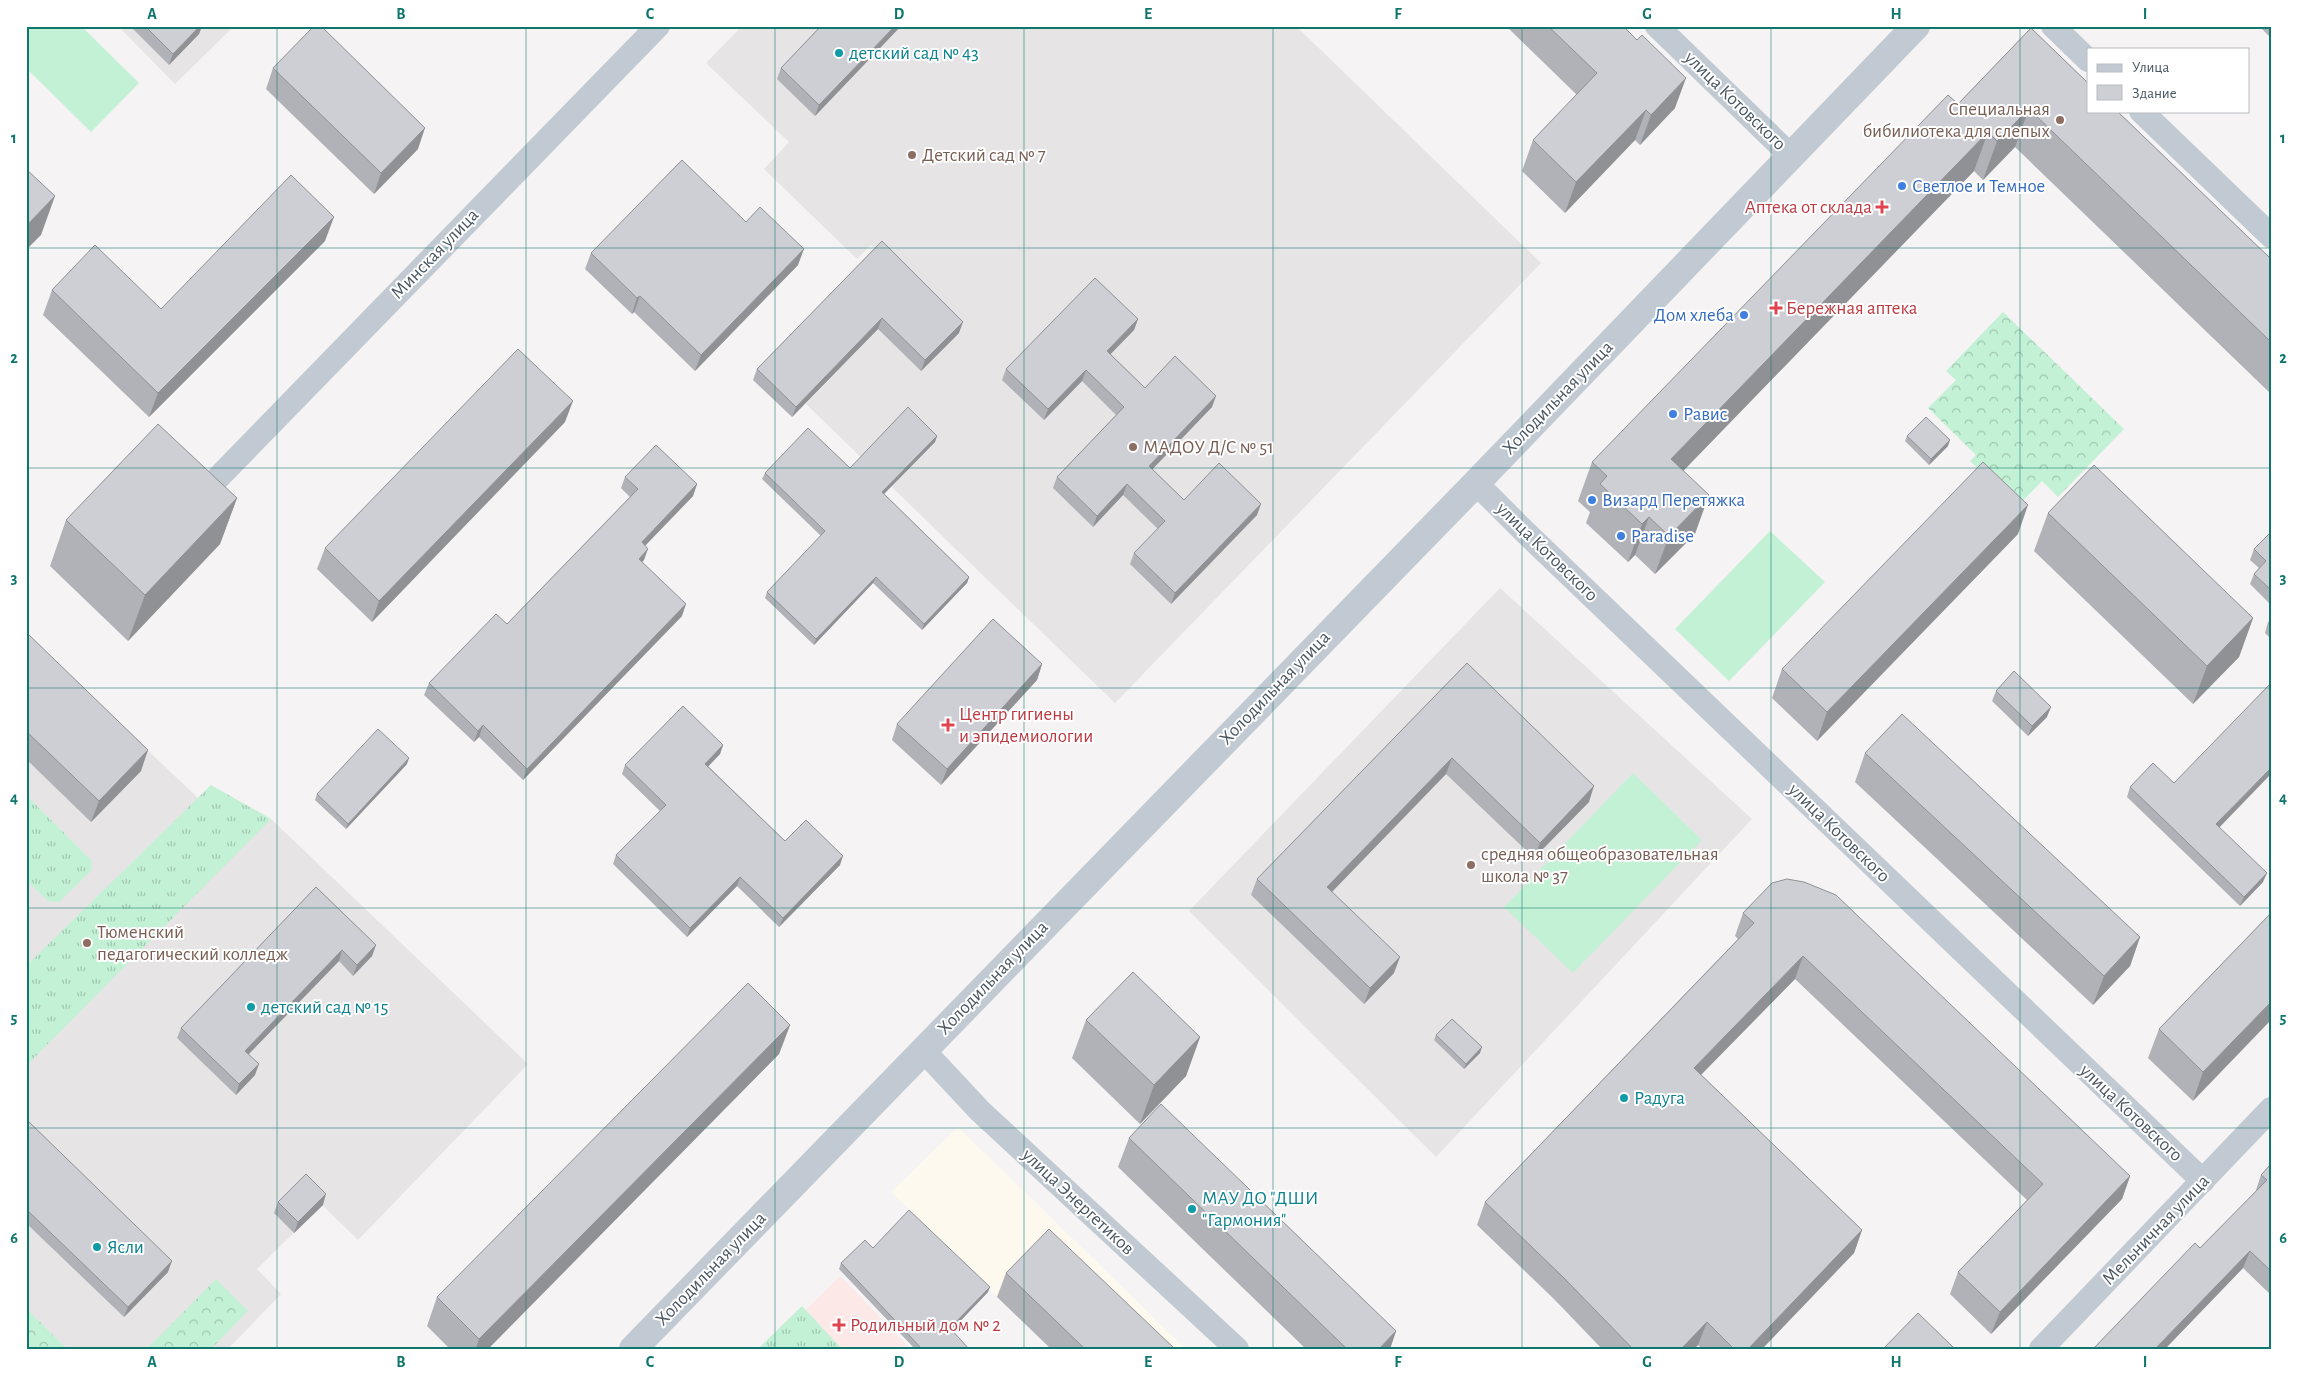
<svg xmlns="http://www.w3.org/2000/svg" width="2297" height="1375" font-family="'Alegreya Sans',sans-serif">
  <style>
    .commercial { fill: #fdf9ef }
    .education { fill: #e6e4e5 }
    .medical { fill: #fce8e6 }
    .grass { fill: url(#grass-tufts) }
    .forest { fill: url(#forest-crowns) }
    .pitch { fill: #c3f1d5 }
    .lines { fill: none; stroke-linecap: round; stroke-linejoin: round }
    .minor { stroke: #c1cad2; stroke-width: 24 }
    .tertiary { stroke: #c1cad2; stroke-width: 28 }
    .wall { fill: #b0b2b7 }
    .shaded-wall { fill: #909195 }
    .building { fill: #cdcfd5; stroke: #909195 }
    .grid { fill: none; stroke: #0f766e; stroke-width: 1; stroke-opacity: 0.55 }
    .culture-dot { fill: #0f9aa8; stroke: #fff; stroke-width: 2 }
    .education-dot { fill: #8d6e63; stroke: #fff; stroke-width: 2 }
    .shop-dot { fill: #3f7fe0; stroke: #fff; stroke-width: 2 }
    .health-dot { fill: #e0444e; stroke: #fff; stroke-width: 2 }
    .labels { text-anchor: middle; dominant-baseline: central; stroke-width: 4; stroke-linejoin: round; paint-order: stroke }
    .culture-label { font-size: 19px; fill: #0d838f; stroke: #fff; text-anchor: start }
    .street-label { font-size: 19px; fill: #4a5661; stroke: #fff }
    .education-label { font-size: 19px; fill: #785e54; stroke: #fff; text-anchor: start }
    .shop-label { font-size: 19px; fill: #366cbe; stroke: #fff; text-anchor: start }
    .health-label { font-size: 19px; fill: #be3a42; stroke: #fff; text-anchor: start }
    .neatline { fill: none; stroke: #0f766e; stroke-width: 2 }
    .grid-label { font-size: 16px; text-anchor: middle; font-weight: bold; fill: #0f766e }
  </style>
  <defs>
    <pattern id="grass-tufts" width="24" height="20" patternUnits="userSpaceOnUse" patternTransform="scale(1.25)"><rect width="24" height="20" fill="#c3f1d5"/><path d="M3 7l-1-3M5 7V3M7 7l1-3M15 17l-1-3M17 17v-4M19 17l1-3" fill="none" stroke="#a0c6b0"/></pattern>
    <pattern id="forest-crowns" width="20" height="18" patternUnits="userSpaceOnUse" patternTransform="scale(1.25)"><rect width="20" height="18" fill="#c3f1d5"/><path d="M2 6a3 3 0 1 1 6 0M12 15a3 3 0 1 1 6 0" fill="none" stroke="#a0c6b0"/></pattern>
  </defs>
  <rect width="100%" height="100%" fill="#f5f3f3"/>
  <!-- commercial -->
  <path class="commercial" d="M958 1127 1186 1349H1051L982 1282 891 1192Z"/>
  <!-- education -->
  <g class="education">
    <path d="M118 26H234L175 84Z"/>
    <path d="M742 26H1296L1541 263 1115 703 806 404 917 289 871 245 857 259 764 169 789 142 706 63Z"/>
    <path d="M1500 588 1752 819 1436 1157 1189 911Z"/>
    <path d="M26 635 198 798 271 819 528 1064 358 1240 322 1205 257 1269 281 1294 228 1349H26Z"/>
  </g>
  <!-- medical -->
  <path class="medical" d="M840 1276 910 1349H766Z"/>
  <!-- grass -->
  <g class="grass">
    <path d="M211 785 271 819 26 1066V966Z"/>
    <path d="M26 795 91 860 92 870 59 902 48 901 26 880Z"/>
    <path d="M802 1306 842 1349H758Z"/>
  </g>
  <!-- forest -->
  <g class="forest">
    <path d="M2003 312 2124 429 2058 497 2042 481 2017 507 1970 461 1976 455 1928 408 1956 380 1946 371Z"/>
    <path d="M216 1279 248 1311 211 1349H147Z"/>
    <path d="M29 1311 67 1349H26V1313Z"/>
  </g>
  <!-- pitch -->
  <g class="pitch">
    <path d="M26 26H81L139 83 91 132 26 68Z"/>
    <path d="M1770 531 1825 582 1729 681 1675 629Z"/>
    <path d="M1633 773 1702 840 1573 973 1504 907Z"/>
  </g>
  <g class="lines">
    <!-- minor -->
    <g class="minor">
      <path d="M1657 26 1791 156"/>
      <path d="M2053 26 2088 60"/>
      <path d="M2141 111 2271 236"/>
      <path d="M213 483 658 26"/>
      <path d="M1476 483 1525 532 2203 1181"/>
      <path d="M923 1050 980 1111 1237 1349"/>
      <path d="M2041 1349 2271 1109"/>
    </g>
    <!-- tertiary -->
    <path class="tertiary" d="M633 1349 1476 483 1916 26"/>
  </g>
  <!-- wall -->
  <g class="wall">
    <path d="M130 26H202L199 34 169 65Z"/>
    <path d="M821 26H901L815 116 777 79 781 68Z"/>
    <path d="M1506 26H1623L1675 108 1640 145 1635 140 1565 213 1522 171 1533 140 1577 95Z"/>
    <path d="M2259 26H2271V38Z"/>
    <path d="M2031 28 2271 259V394L2015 147 1983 180 1974 171 1683 471 1695 534 1655 574 1635 555 1628 562 1586 523 1590 512 1578 501 1592 462 1958 104Z"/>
    <path d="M273 68 418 149 374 194 266 89Z"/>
    <path d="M325 241 149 417 43 315 52 290 161 309Z"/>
    <path d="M882 241 959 333 921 371 878 329 792 417 753 380 757 369Z"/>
    <path d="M591 253 798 265 695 371 634 312 632 314 585 269Z"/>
    <path d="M1138 319 1134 330 1110 354 1145 388 1212 407 1152 469 1184 500 1257 515 1171 604 1130 564 1134 553 1158 529 1123 495 1093 527 1053 488 1057 477 1116 415 1082 381 1044 420 1002 380 1006 369Z"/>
    <path d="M565 422 372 622 317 569 325 548Z"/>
    <path d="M937 436 935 442 884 494 969 577 967 583 922 630 873 583 814 645 765 598 767 592 821 536 762 479 765 473 850 468Z"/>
    <path d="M1907 436 1948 446 1929 465 1905 441Z"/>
    <path d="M625 477 697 484 693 496 645 546 644 560 642 562 682 616 523 780 479 737 474 742 424 695 429 683 507 624 630 497 621 488Z"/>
    <path d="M237 498 220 544 128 641 50 566 66 520Z"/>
    <path d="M2048 513 2253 618 2239 657 2193 704 2034 551Z"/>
    <path d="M2271 532V605L2250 584 2254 574 2259 568 2250 560 2254 549Z"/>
    <path d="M2018 534 1817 741 1772 698 1782 669Z"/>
    <path d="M2271 620V639L2265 633 2268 622Z"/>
    <path d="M26 632 141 771 91 822 26 759Z"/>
    <path d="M1467 663 1589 802 1534 858 1446 774 1332 892 1394 973 1364 1004 1251 895 1257 879Z"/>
    <path d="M1042 664 1037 680 941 785 892 740 897 724Z"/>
    <path d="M1996 691 2047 717 2028 736 1992 701Z"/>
    <path d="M723 745 720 754 708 766 785 841 840 865 779 927 737 886 687 937 613 864 616 855 660 811 622 774 625 765Z"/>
    <path d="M1865 753 2140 937 2130 966 2093 1005 1855 782Z"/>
    <path d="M407 764 346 829 315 800 317 794Z"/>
    <path d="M2130 787 2219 827 2263 882 2240 906 2127 797Z"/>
    <path d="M316 887 376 945 372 956 353 976 339 961 248 1055 255 1075 236 1095 177 1038 181 1028Z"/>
    <path d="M1743 913 2130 1176 2122 1199 1991 1334 1950 1294 1958 1272 2027 1200 1795 979 1701 1075 1862 1230 1854 1253 1762 1349H1702L1698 1345 1694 1349H1602L1554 1299 1477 1225 1485 1202 1738 939 1735 936Z"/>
    <path d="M2271 913 2193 1101 2148 1058 2159 1029Z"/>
    <path d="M1086 1020 1200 1037 1186 1076 1140 1124 1072 1058Z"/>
    <path d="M790 1025 779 1054 488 1349H450L427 1326 437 1297Z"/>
    <path d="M1436 1035 1480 1053 1464 1069 1434 1040Z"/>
    <path d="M26 1119 168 1272 124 1317 26 1223Z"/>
    <path d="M1129 1138 1396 1331 1390 1349H1306L1118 1167Z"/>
    <path d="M2271 1164V1295L2243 1268 2165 1349H2093L2200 1248 2255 1193 2261 1175Z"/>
    <path d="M278 1202 323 1205 294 1233 274 1213Z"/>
    <path d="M873 1248 988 1292 951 1330 969 1349H915L839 1269 841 1263Z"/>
    <path d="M1006 1273 1175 1349H1051L997 1297Z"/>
  </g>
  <!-- shaded-wall -->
  <g class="shaded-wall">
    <path d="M200 26H202L199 34 169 65 173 54Z"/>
    <path d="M895 26H901L815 116 819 105Z"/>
    <path d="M1686 78 1675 108 1640 145 1651 115Z"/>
    <path d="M2029 109 2015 147 1983 180 1997 141Z"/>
    <path d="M1646 110 1635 140 1565 213 1576 182Z"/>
    <path d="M425 128 418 149 374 194 381 173Z"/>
    <path d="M1988 132 1974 171 1657 498 1671 459Z"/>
    <path d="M55 196 41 235 26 250V226Z"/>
    <path d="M334 217 325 241 149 417 158 393Z"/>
    <path d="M804 249 798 265 695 371 701 355Z"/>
    <path d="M640 296 634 312 632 314 637 298Z"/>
    <path d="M882 318 878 329 792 417 796 407Z"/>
    <path d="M1138 319 1134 330 1103 362 1107 351Z"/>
    <path d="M963 322 959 333 921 371 925 360Z"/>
    <path d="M1086 370 1082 381 1044 420 1048 409Z"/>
    <path d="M1216 396 1212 407 1145 477 1149 466Z"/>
    <path d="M573 401 565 422 372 622 379 601Z"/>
    <path d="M937 436 935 442 880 498 882 492Z"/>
    <path d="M1950 440 1948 446 1929 465 1931 459Z"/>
    <path d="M697 484 693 496 637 554 642 542Z"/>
    <path d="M1127 484 1123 495 1093 527 1097 516Z"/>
    <path d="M1709 495 1695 534 1655 574 1669 536Z"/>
    <path d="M237 498 220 544 128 641 145 595Z"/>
    <path d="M1261 504 1257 515 1171 604 1175 593Z"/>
    <path d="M2028 505 2018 534 1817 741 1827 712Z"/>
    <path d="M1649 517 1635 555 1628 562 1642 524Z"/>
    <path d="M648 549 644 560 634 570 639 559Z"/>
    <path d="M876 577 873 583 814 645 816 639Z"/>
    <path d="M969 577 967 583 922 630 924 624Z"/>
    <path d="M686 604 682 616 523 780 527 769Z"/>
    <path d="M2253 618 2239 657 2193 704 2207 666Z"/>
    <path d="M1042 664 1037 680 941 785 947 769Z"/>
    <path d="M2051 707 2047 717 2028 736 2032 726Z"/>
    <path d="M483 725 479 737 474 742 478 731Z"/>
    <path d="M723 745 720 754 702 773 705 764Z"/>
    <path d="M148 750 141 771 91 822 99 801Z"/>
    <path d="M409 758 407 764 346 829 348 824Z"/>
    <path d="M1452 758 1446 774 1321 903 1327 887Z"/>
    <path d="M2271 768V774L2213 834 2216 824Z"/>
    <path d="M1594 786 1589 802 1534 858 1540 843Z"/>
    <path d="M843 856 840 865 779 927 783 918Z"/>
    <path d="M2267 873 2263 882 2240 906 2244 897Z"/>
    <path d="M740 877 737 886 687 937 690 928Z"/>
    <path d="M2140 937 2130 966 2093 1005 2104 976Z"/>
    <path d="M376 945 372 956 353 976 357 965Z"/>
    <path d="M342 950 339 961 241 1062 245 1051Z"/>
    <path d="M1803 956 1795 979 1685 1091 1694 1068Z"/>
    <path d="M1400 957 1394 973 1364 1004 1370 988Z"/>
    <path d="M2271 1002V1020L2193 1101 2203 1072Z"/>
    <path d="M790 1025 779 1054 488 1349H476L479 1339Z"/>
    <path d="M1200 1037 1186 1076 1140 1124 1154 1085Z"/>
    <path d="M1482 1047 1480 1053 1464 1069 1466 1064Z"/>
    <path d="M259 1064 255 1075 236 1095 239 1084Z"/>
    <path d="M2130 1176 2122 1199 1991 1334 2000 1312Z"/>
    <path d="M326 1194 323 1205 294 1233 298 1222Z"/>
    <path d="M1862 1230 1854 1253 1762 1349H1748Z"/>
    <path d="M2250 1251 2243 1268 2165 1349H2155Z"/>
    <path d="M172 1261 168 1272 124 1317 128 1307Z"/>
    <path d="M990 1287 988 1292 948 1334 950 1328Z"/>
    <path d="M1707 1322 1698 1345 1694 1349H1681Z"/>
    <path d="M1396 1331 1390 1349H1379Z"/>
  </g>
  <!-- building -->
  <g class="building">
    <path d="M145 26H200L173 54Z"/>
    <path d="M314 26H321L425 128 381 173 273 68Z"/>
    <path d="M821 26H895L819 105 781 68Z"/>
    <path d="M1548 26H1623L1637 40 1642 35 1686 78 1651 115 1646 110 1576 182 1533 140 1597 73Z"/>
    <path d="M2031 28 2088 83V111H2117L2271 259V342L2029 109 1997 141 1988 132 1671 459 1709 495 1669 536 1649 517 1642 524 1600 484 1607 476 1592 462 1948 95 1958 104Z"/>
    <path d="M682 160 746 222 760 207 804 249 701 355 640 296 637 298 591 253Z"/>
    <path d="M26 169 55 196 26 226Z"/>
    <path d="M291 175 334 217 158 393 52 290 95 245 161 309Z"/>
    <path d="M882 241 963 322 925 360 882 318 796 407 757 369Z"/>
    <path d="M1095 278 1138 319 1107 351 1145 388 1175 356 1216 396 1149 466 1184 500 1219 463 1261 504 1175 593 1134 553 1165 521 1127 484 1097 516 1057 477 1124 407 1086 370 1048 409 1006 369Z"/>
    <path d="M518 349 573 401 379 601 325 548Z"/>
    <path d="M908 407 937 436 882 492 969 577 924 624 876 577 816 639 767 592 825 531 765 473 808 428 850 468Z"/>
    <path d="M1926 417 1950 440 1931 459 1907 436Z"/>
    <path d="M158 424 237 498 145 595 66 520Z"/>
    <path d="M656 445 697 484 642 542 648 549 639 559 686 604 527 769 483 725 478 731 429 683 496 614 507 624 638 489 625 477Z"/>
    <path d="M1983 462 2028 505 1827 712 1782 669Z"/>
    <path d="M2094 465 2253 618 2207 666 2048 513Z"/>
    <path d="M2271 532V590L2254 574 2266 561 2254 549Z"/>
    <path d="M993 619 1042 664 947 769 897 724Z"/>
    <path d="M26 632 148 750 99 801 26 731Z"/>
    <path d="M1467 663 1594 786 1540 843 1452 758 1327 887 1400 957 1370 988 1257 879Z"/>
    <path d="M2014 671 2051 707 2032 726 1996 691Z"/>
    <path d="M2271 683V768L2216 824 2267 873 2244 897 2130 787 2153 763 2174 783Z"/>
    <path d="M683 706 723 745 705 764 785 841 806 820 843 856 783 918 740 877 690 928 616 855 666 805 625 765Z"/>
    <path d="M1902 714 2140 937 2104 976 1865 753Z"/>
    <path d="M378 729 409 758 348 824 317 794Z"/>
    <path d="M1787 879 1804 882 1836 895 2130 1176 2000 1312 1958 1272 2043 1184 1803 956 1694 1068 1862 1230 1748 1349H1734L1707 1322 1681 1349H1633L1563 1277 1485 1202 1754 923 1743 913 1772 883Z"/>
    <path d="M316 887 376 945 357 965 342 950 245 1051 259 1064 239 1084 181 1028Z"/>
    <path d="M2271 913V1002L2203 1072 2159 1029Z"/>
    <path d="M1133 972 1200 1037 1154 1085 1086 1020Z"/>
    <path d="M748 983 790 1025 479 1339 437 1297Z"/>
    <path d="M1452 1019 1482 1047 1466 1064 1436 1035Z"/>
    <path d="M1161 1104 1396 1331 1379 1349H1347L1129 1138Z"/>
    <path d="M26 1119 172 1261 128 1307 26 1209Z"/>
    <path d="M2271 1164V1271L2250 1251 2155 1349H2093L2195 1243 2200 1248 2267 1180 2261 1175Z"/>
    <path d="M306 1174 326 1194 298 1222 278 1202Z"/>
    <path d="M909 1210 990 1287 950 1328 969 1349H922L841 1263 865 1240 873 1248Z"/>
    <path d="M1049 1229 1175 1349H1085L1006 1273Z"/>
    <path d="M1918 1313 1954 1348 1953 1349H1883Z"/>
  </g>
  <!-- grid -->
  <path class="grid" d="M277 26V1349M526 26V1349M775 26V1349M1024 26V1349M1273 26V1349M1522 26V1349M1771 26V1349M2020 26V1349M26 248H2271M26 468H2271M26 688H2271M26 908H2271M26 1128H2271"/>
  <!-- markers -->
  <g class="culture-dot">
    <circle cx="839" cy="53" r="5"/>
    <circle cx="251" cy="1007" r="5"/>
    <circle cx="1624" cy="1098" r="5"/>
    <circle cx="1192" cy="1209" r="5"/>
    <circle cx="97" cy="1247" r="5"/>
  </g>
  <g class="education-dot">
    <circle cx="2060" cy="120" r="5"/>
    <circle cx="912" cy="155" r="5"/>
    <circle cx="1133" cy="447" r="5"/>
    <circle cx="1471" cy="865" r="5"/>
    <circle cx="87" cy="943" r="5"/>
  </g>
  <g class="shop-dot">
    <circle cx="1902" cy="186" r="5"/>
    <circle cx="1744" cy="315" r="5"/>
    <circle cx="1673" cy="414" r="5"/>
    <circle cx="1592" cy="500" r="5"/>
    <circle cx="1621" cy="536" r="5"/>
  </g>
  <g class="health-dot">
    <path d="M1879.5 199.5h5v5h5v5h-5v5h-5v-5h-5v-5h5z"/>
    <path d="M1773.5 300.5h5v5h5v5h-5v5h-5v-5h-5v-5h5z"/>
    <path d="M945.5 717.5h5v5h5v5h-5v5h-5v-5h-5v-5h5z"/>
    <path d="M836.5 1317.5h5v5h5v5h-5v5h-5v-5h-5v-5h5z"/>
  </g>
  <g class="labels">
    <!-- culture labels -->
    <g class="culture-label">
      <text x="849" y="53">детский сад № 43</text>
      <text x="261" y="1007">детский сад № 15</text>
      <text x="1634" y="1098">Радуга</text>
      <text x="1202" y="1198">МАУ ДО "ДШИ<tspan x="1202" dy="22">"Гармония"</tspan></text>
      <text x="107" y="1247">Ясли</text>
    </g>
    <!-- street labels -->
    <g class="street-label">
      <text transform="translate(1735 101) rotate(44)">улица Котовского</text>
      <text transform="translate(435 254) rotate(-46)">Минская улица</text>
      <text transform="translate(1558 398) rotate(-46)">Холодильная улица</text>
      <text transform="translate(1547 552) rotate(44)">улица Котовского</text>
      <text transform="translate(1275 688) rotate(-46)">Холодильная улица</text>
      <text transform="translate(1839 833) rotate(44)">улица Котовского</text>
      <text transform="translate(993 978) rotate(-46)">Холодильная улица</text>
      <text transform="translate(2131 1113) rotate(43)">улица Котовского</text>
      <text transform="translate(1078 1202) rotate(43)">улица Энергетиков</text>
      <text transform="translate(2156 1230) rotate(-46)">Мельничная улица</text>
      <text transform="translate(711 1269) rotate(-46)">Холодильная улица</text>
    </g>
    <!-- education labels -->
    <g class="education-label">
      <text x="2050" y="109" text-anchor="end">Специальная<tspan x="2050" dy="22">бибилиотека для слепых</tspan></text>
      <text x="922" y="155">Детский сад № 7</text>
      <text x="1143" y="447">МАДОУ Д/С № 51</text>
      <text x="1481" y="854">средняя общеобразовательная<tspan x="1481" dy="22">школа № 37</tspan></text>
      <text x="97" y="932">Тюменский<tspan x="97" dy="22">педагогический колледж</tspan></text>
    </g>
    <!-- shop labels -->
    <g class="shop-label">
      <text x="1912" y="186">Светлое и Темное</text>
      <text x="1734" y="315" text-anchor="end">Дом хлеба</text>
      <text x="1683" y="414">Равис</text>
      <text x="1602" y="500">Визард Перетяжка</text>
      <text x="1631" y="536">Paradise</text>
    </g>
    <!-- health labels -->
    <g class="health-label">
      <text x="1872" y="207" text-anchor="end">Аптека от склада</text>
      <text x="1786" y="308">Бережная аптека</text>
      <text x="959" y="714">Центр гигиены<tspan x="959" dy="22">и эпидемиологии</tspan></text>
      <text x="850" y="1325">Родильный дом № 2</text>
    </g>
  </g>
  <!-- border -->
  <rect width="2297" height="1375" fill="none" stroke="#ffffff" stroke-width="55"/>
  <!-- legend -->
  <rect x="2087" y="48" width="162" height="65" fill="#ffffff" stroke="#b7bbc0"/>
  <rect x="2097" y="64" width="25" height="8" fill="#c1cad2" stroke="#b7bbc0"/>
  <text x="2132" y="72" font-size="15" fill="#4a5661">Улица</text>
  <rect x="2097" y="85" width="25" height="15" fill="#cdcfd5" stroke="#b7bbc0"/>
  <text x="2132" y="98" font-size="15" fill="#4a5661">Здание</text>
  <rect x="28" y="28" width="2242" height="1320" class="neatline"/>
  <g class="grid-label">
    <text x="152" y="19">A</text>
    <text x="401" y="19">B</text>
    <text x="650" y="19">C</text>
    <text x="899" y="19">D</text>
    <text x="1148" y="19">E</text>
    <text x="1398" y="19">F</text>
    <text x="1647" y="19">G</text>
    <text x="1896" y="19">H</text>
    <text x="2145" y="19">I</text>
    <text x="14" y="143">1</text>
    <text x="2283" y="143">1</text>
    <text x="14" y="363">2</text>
    <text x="2283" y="363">2</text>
    <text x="14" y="583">3</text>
    <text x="2283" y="583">3</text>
    <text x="14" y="803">4</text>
    <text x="2283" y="803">4</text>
    <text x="14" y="1023">5</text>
    <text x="2283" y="1023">5</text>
    <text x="14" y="1243">6</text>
    <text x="2283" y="1243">6</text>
    <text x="152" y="1367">A</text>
    <text x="401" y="1367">B</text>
    <text x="650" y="1367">C</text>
    <text x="899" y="1367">D</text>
    <text x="1148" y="1367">E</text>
    <text x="1398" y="1367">F</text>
    <text x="1647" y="1367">G</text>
    <text x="1896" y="1367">H</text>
    <text x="2145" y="1367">I</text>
  </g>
</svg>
